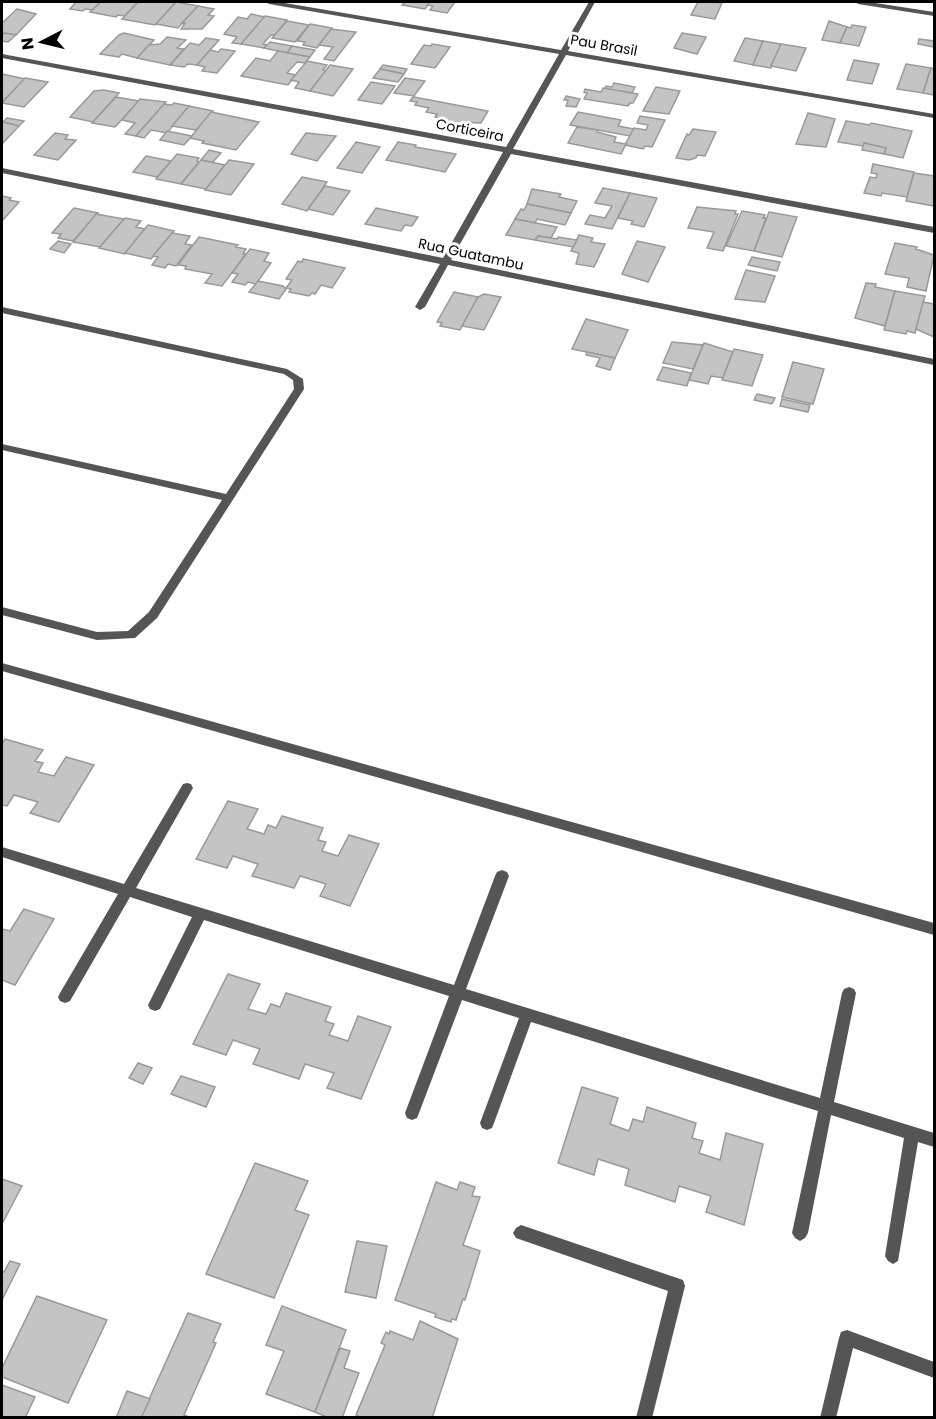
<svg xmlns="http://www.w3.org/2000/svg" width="936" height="1419" font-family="Poppins,sans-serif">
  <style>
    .building { fill: #c4c4c4; stroke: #999; stroke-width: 1.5 }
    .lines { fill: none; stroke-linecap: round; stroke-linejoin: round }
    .service { fill: #555; fill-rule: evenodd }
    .minor { fill: #555; fill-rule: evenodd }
    .labels { text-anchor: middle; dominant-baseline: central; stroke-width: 6; stroke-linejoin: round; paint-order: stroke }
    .far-street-label { font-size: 14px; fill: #000; stroke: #fff }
  </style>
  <rect width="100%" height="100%" fill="#fff"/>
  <!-- building -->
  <g class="building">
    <path d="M76 2H101L92 10 85 9 83 11 70 9Z"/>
    <path d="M101 2H138L125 16 118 15 116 17 90 12Z"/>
    <path d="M138 2H176L155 25 122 19Z"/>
    <path d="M176 2 198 6 178 28 156 24Z"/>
    <path d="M405 2H430L425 9 402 5Z"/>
    <path d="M430 2H455L447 13 430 10 433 6 427 5Z"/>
    <path d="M698 2H713L722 3 715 19 691 15Z"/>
    <path d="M198 6 214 9 208 15 214 16 202 29H181L185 23H182Z"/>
    <path d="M17 9 36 14 16 35 2 33V23Z"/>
    <path d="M251 14 265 17 241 44 232 43 237 37 224 34 238 17 247 19Z"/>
    <path d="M265 16 287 20 275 35H271L263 44 267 45 264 48 241 44Z"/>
    <path d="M287 21 309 25 295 42 272 38Z"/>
    <path d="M829 21 847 27 840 43 822 40Z"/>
    <path d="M310 24 332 28 317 48 303 45 305 42 297 41Z"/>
    <path d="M852 25 866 27 859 46 840 43 847 27 851 28Z"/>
    <path d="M331 29 356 32 334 61 324 59 333 47 319 45Z"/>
    <path d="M5 33 16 35 8 42 2 41V35Z"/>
    <path d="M124 33 154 40 137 58 122 54 119 57 100 54 119 35Z"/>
    <path d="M682 33 706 37 697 54 674 48Z"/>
    <path d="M167 37 186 40 177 48 184 49 170 65 137 58 149 45 160 44Z"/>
    <path d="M206 38 219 40 197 65 188 64 184 67 170 65 190 43 199 45Z"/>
    <path d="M745 38 763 41 753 65 734 61Z"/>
    <path d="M919 39 934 41V47L918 44Z"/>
    <path d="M763 41 781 44 771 68 753 65Z"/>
    <path d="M270 42 292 46 287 53 264 48Z"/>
    <path d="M432 44 450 47 435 68 411 64 424 45 431 46Z"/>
    <path d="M781 44 806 48 796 71 771 66Z"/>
    <path d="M292 46 315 50 310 57 287 53Z"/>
    <path d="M221 49 235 51 217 73 202 71 205 67 197 65 210 50 218 52Z"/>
    <path d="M278 51 310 57 305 63 297 62 287 73 296 75 288 85 241 76 256 58 270 61Z"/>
    <path d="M854 60 879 64 872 84 847 80Z"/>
    <path d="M307 61 327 65 323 70 326 71 310 91 295 88 299 82 291 80Z"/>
    <path d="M906 64 931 68 923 93 897 89Z"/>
    <path d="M330 65 353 69 333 96 310 91Z"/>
    <path d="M383 65 407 69 404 74 380 69Z"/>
    <path d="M931 68 934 69V95L923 93Z"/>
    <path d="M380 69 404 74 398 82 373 78Z"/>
    <path d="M2 74 25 79 2 102Z"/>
    <path d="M25 78 48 82 24 107 2 103Z"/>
    <path d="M405 78 425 81 414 96 394 93Z"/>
    <path d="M371 82 395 86 382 104 358 100Z"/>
    <path d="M614 83 635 87 632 93 605 89 606 86 612 87Z"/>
    <path d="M656 87 680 91 669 114 643 111Z"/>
    <path d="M603 88 632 93 638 94 633 103H630L628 106 584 99 587 93 584 92 585 89 601 92Z"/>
    <path d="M104 90 119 93 93 122 70 117 94 91Z"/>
    <path d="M566 96 580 99 576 107 566 106 568 100H564Z"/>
    <path d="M116 97 139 101 115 127 92 123Z"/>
    <path d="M413 97H414L488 111 481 123 449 122 438 120 441 118 435 117 437 114 426 112 429 108 415 105 417 102 410 101Z"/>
    <path d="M140 99 166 102 136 136 125 134 135 123 122 120Z"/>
    <path d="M174 103 189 106 167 133 151 130 144 138 136 136 164 104 172 105Z"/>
    <path d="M189 106 213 111 196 130 172 126Z"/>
    <path d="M211 112 259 122 236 150 202 143 204 141 190 138Z"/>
    <path d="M578 112 621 120 618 126 634 129 630 136 570 125Z"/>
    <path d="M808 113 835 119 826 147 796 144Z"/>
    <path d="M640 116 665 120 652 147 645 146 643 149 625 145 634 128 646 130 648 125 637 123Z"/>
    <path d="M7 118 24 121 19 126 3 122Z"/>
    <path d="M846 121 870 125 871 123 912 131 903 158 884 154 886 148 871 145 864 143 863 146 838 142Z"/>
    <path d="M3 122 19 126 2 144V123Z"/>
    <path d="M577 127 598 130 597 132 616 137 614 142 626 144 621 154 568 143Z"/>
    <path d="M693 129 716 132 705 156 697 155 696 158 689 160 676 158 687 134 689 135Z"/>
    <path d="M167 131 192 136 184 145 160 140Z"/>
    <path d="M55 133 68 135 65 139 76 140 58 160 34 155Z"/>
    <path d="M306 133 336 136 317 161 291 154Z"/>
    <path d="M356 142 380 147 362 173 337 168Z"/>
    <path d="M398 142 416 145 415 147 456 154 445 172 386 160Z"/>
    <path d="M864 143 886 148 884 154 862 150Z"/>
    <path d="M209 150 221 153 212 163 201 160Z"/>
    <path d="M177 154 199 158 197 161 199 162 181 184 156 179Z"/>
    <path d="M146 156 171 161 157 177 133 172Z"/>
    <path d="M201 160 225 165 206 189 181 184Z"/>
    <path d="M229 160 254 164 231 195 205 190Z"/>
    <path d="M873 164 914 172 907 197 882 193 881 196 864 193 870 177 876 178 877 174 871 173Z"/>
    <path d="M914 173 934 176V206L906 201Z"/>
    <path d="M302 177 327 182 307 211 282 204Z"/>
    <path d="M325 186 350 191 333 215 308 209Z"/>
    <path d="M603 188 630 193 612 229 585 224 590 215 605 218 612 206 595 203Z"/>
    <path d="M532 189 561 194 559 197 577 201 571 213 527 204Z"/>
    <path d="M630 193 657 198 644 227 631 224 633 221 618 218Z"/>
    <path d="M2 196 11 198 9 200 19 202 2 221Z"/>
    <path d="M527 204 571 213 565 225 537 219 535 223 515 219 521 209 524 210Z"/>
    <path d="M697 207 736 211 735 214H738L723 251 707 248 714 232 688 228Z"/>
    <path d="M74 208 98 213 73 241 58 238 61 234 52 233Z"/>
    <path d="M376 208 418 217 412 226 405 225 401 231 365 224Z"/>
    <path d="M742 211 765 215 763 218H766L754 251 726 246Z"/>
    <path d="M769 212 797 217 782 257 754 251Z"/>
    <path d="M96 214 124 219 100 247 73 242Z"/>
    <path d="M125 218 141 221 136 227 145 229 125 254 99 248Z"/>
    <path d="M515 219 557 227 551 238 538 236 535 240 506 235Z"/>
    <path d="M148 225 174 231 151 259 125 253Z"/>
    <path d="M172 233 190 236 185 244 192 245 176 266 168 264 165 268 152 265 158 257 153 256Z"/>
    <path d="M579 235 593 238 591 242 605 244 594 267 576 264 579 253 571 251Z"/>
    <path d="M538 236 557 239 558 237 577 240 573 247 535 240Z"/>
    <path d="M199 237 238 245 236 247 246 249 243 254H246L222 286 205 283 212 274 185 269 186 266 178 265Z"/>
    <path d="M58 241 71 244 64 253 50 249Z"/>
    <path d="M637 241 665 247 648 282 622 274Z"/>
    <path d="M895 243 917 247 916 249 934 255 926 291 907 287 909 278 885 274Z"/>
    <path d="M250 249 269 253 264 261 271 263 256 284 248 282 245 285 232 282 238 274 232 273Z"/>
    <path d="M752 257 780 262 777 271 748 265Z"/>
    <path d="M303 259 345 268 332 288 321 285 315 294 312 293 309 296 289 292 291 289 286 288 292 280 286 279 298 261 302 262Z"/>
    <path d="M746 270 775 276 765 302 735 299Z"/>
    <path d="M258 281 283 286 286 289 279 299 249 292Z"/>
    <path d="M866 283 876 284 875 287 895 291 885 326 855 318Z"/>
    <path d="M895 291 925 296 915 333 907 331 906 334 884 330Z"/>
    <path d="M454 292 478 297 460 330 440 326 442 323 437 322Z"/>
    <path d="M484 294 501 297 484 330 462 326 478 297Z"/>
    <path d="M923 302 934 304V337L916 329Z"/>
    <path d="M586 319 628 330 615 358 572 349Z"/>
    <path d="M672 342 703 345 693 369 663 363Z"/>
    <path d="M704 343 733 352 723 378 711 376 708 384 689 380Z"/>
    <path d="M734 349 763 355 752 386 722 380Z"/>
    <path d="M587 352 615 358 610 370 596 366 600 358 586 355Z"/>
    <path d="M793 362 824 369 813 404 782 397Z"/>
    <path d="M663 367 691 373 687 386 657 380Z"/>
    <path d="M757 394 775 398 772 404 754 400Z"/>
    <path d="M782 399 810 405 808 412 780 406Z"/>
    <path d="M5 739 43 750 35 761 43 763 38 772 54 776 66 757 94 765 59 822 30 813 38 802 14 795 7 806 2 805V744Z"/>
    <path d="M228 801 258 809 247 829 264 834 268 825 276 828 282 816 323 828 318 840 326 842 322 851 338 856 349 835 379 844 350 906 320 896 326 884 300 876 294 888 252 876 258 864 233 856 227 868 196 859Z"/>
    <path d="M24 909 54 919 15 985 2 980V929L10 931Z"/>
    <path d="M228 974 260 984 248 1009 266 1014 271 1004 280 1007 286 993 331 1007 325 1021 334 1024 329 1035 348 1041 358 1016 391 1027 361 1099 327 1088 334 1073 305 1064 299 1079 253 1064 260 1049 233 1040 226 1055 193 1044Z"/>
    <path d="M138 1063 152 1068 143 1084 129 1078Z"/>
    <path d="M181 1076 215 1087 206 1107 171 1094Z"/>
    <path d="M582 1087 618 1098 610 1124 629 1131 633 1119 643 1122 647 1107 696 1123 692 1138 703 1141 699 1153 720 1160 726 1133 763 1144 744 1225 706 1212 711 1196 679 1186 675 1202 625 1185 629 1169 598 1159 594 1175 558 1163Z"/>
    <path d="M255 1163 308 1181 295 1210 309 1215 274 1298 206 1274Z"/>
    <path d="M2 1179 22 1186 2 1224Z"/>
    <path d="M436 1182 457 1190 460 1182 475 1187 472 1196 480 1197 463 1245 480 1251 465 1300 463 1299 456 1320 452 1319 451 1322 435 1317 436 1314 395 1300Z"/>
    <path d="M357 1241 387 1246 376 1298 345 1292Z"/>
    <path d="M10 1261 20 1264 2 1300V1271L4 1272Z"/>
    <path d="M37 1296 107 1320 68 1403 2 1377V1368Z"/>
    <path d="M282 1306 346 1330 315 1412 266 1394 284 1351 266 1345Z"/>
    <path d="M188 1313 221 1324 213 1342 216 1343 184 1415 192 1418 141 1417Z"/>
    <path d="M420 1321 458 1339 432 1418H362L356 1415 385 1345 381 1343 386 1332 389 1334 390 1331 413 1340Z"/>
    <path d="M340 1348 350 1351 344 1368 359 1373 342 1418H329L315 1412Z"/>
    <path d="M2 1385 35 1397 25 1418H2Z"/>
    <path d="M127 1391 150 1399 141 1418H116Z"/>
  </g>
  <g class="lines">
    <!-- service -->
    <g class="service">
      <path d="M187 783 191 784 193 788 136 888 454 985 495 876 497 872 502 870 507 872 509 876 466 989 820 1098 842 993 844 989 849 987 854 989 856 993 834 1102 934 1133V1147L918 1142 898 1261 893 1264 888 1261 885 1256 904 1138 831 1115 808 1233 805 1238 800 1241 795 1238 792 1233 818 1111 531 1022 494 1123 492 1128 487 1130 482 1128 480 1123 519 1018 462 1000 419 1113 417 1118 412 1120 407 1118 405 1113 449 996 204 920 160 1009 155 1011 150 1009 148 1005 192 917 130 897 70 1001 65 1003 60 1001 58 997 60 993 118 894 2 857V847L124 884 183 784Z"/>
      <path d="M521 1225 683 1280 685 1286 652 1418H636L668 1291 516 1238 513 1233 516 1228Z"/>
      <path d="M847 1330 934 1362V1378L853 1348 836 1418H820L839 1338 841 1332Z"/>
    </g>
    <!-- minor -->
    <g class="minor">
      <path d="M266 2H279L561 50 589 2H595L568 51 934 114V118L566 55 513 149 934 227V233L511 154 451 260 934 359V365L448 265 425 307 420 310 415 307 440 264 2 173V168L443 258 503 152 2 58V54L506 147 559 54 269 4Z"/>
      <path d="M855 2H869L934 12V16L858 4Z"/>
      <path d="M2 307 287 369 303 379 304 389 157 618 135 638 97 640 2 615V607L97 632 128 631 149 612 222 500 2 450V444L226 494 294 389 293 380 284 374 2 313Z"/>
      <path d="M2 663 934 923V935L2 671Z"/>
    </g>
  </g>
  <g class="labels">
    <!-- far-street labels -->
    <g class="far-street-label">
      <text transform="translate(604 45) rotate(10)">Pau Brasil</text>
      <text transform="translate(470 130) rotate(11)">Corticeira</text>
      <text transform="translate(471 254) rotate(12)">Rua Guatambu</text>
    </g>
  </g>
  <!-- border -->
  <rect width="936" height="1419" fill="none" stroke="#000000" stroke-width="6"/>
  <!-- north arrow -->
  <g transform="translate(42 42) rotate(263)" stroke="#ffffff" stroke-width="4.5" paint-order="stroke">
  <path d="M0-4.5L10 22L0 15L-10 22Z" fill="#000000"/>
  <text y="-9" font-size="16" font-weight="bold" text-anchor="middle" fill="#000000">N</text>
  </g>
</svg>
